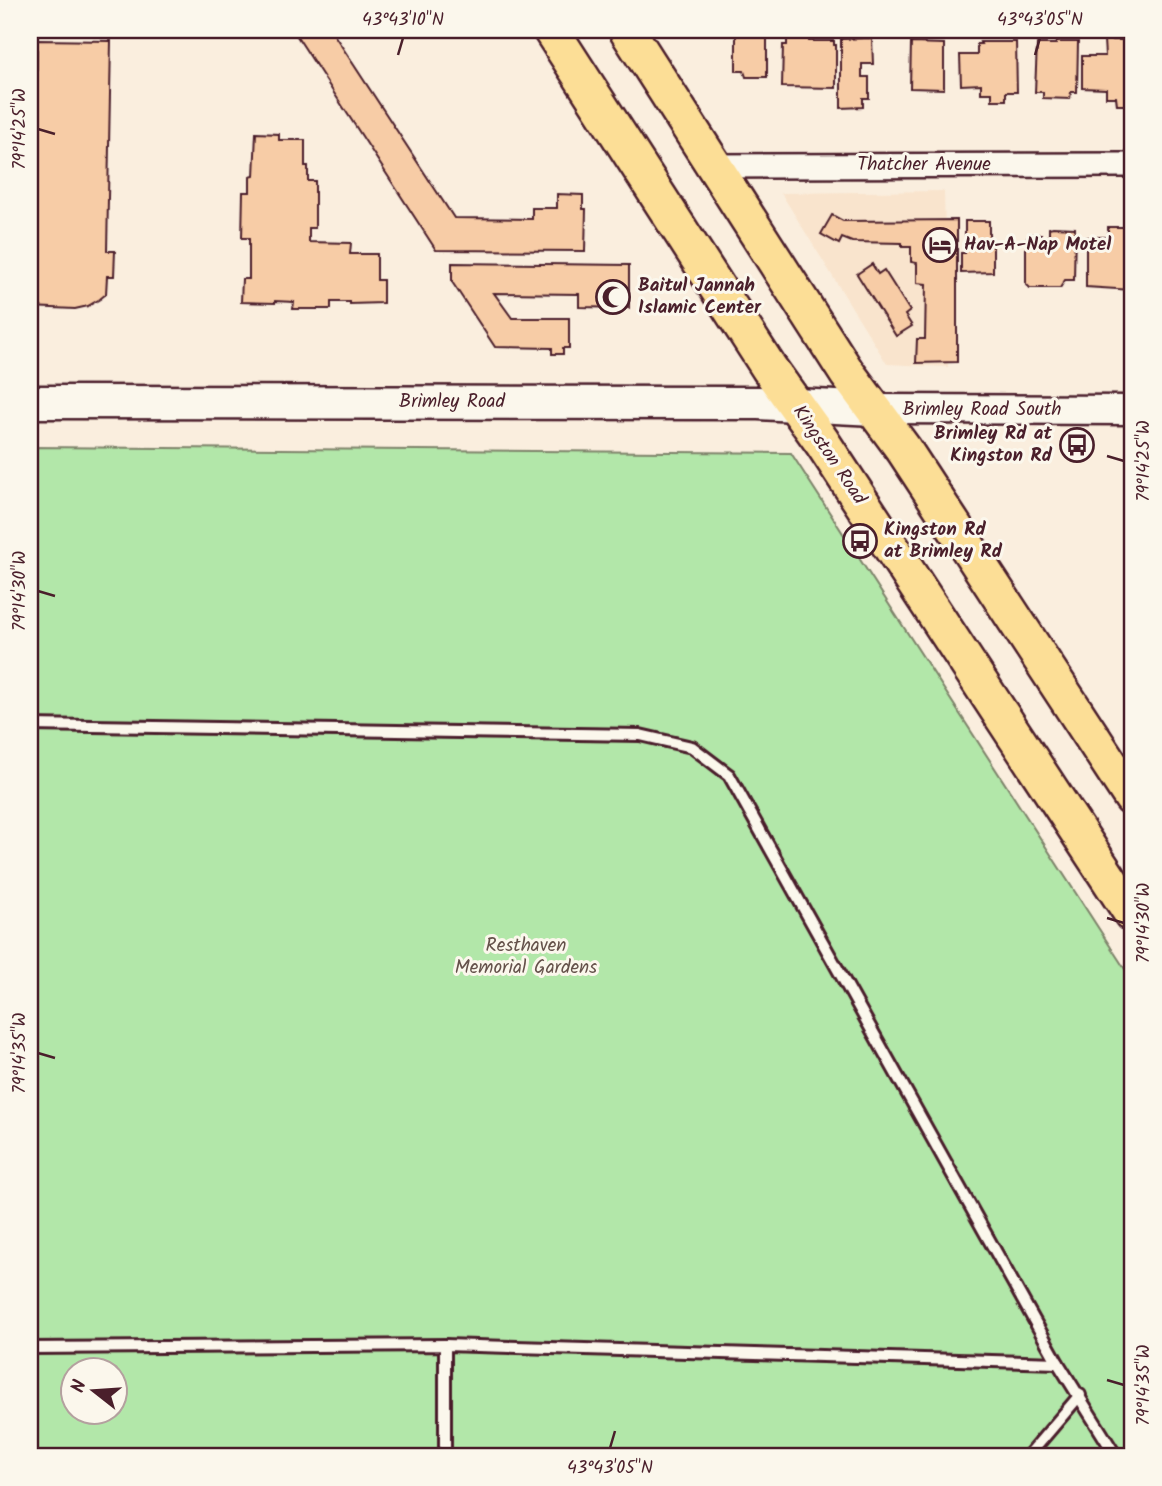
<svg xmlns="http://www.w3.org/2000/svg" width="1162" height="1486" font-family="Kalam,sans-serif">
  <style>
    .built { fill: #f9e4cd }
    .green { fill: #b2e7a9; stroke: #7e836a; stroke-width: 2; fill-rule: evenodd }
    .building { fill: #f7cca6; stroke: #4a1f2b; stroke-width: 2 }
    .lines { fill: none; stroke-linecap: round; stroke-linejoin: round }
    .service-casing { stroke: #4a1f2b; stroke-width: 16 }
    .minor-casing { stroke: #4a1f2b; stroke-width: 28 }
    .tertiary-casing { stroke: #4a1f2b; stroke-width: 33 }
    .secondary-casing { stroke: #4a1f2b; stroke-width: 37 }
    .primary-casing { stroke: #4a1f2b; stroke-width: 40 }
    .service { stroke: #fbf7ec; stroke-width: 10 }
    .minor { stroke: #fbf7ec; stroke-width: 23 }
    .tertiary { stroke: #fbf7ec; stroke-width: 28 }
    .secondary { stroke: #fbf7ec; stroke-width: 32 }
    .primary { stroke: #fcde96; stroke-width: 35 }
    .ticks { fill: none; stroke: #4a1f2b; stroke-width: 2.5 }
    .labels { text-anchor: middle; dominant-baseline: central; stroke-width: 6; stroke-linejoin: round; paint-order: stroke }
    .street-label { font-size: 19px; fill: #4a1f2b; stroke: #fbf7ec }
    .poi-label { font-size: 19px; font-weight: bold; fill: #4a1f2b; stroke: #fbf7ec; text-anchor: start }
    .park-label { font-size: 19px; fill: #64514a; stroke: #fbf7ec }
    .neatline { fill: none; stroke: #4a1f2b; stroke-width: 2.5 }
    .ticks-label { font-size: 18px; text-anchor: middle; fill: #4a1f2b }
  </style>
  <rect width="100%" height="100%" fill="#faeede"/>
  <filter id="ink" filterUnits="userSpaceOnUse"><feTurbulence type="fractalNoise" baseFrequency=".0143" numOctaves="2"/><feDisplacementMap in="SourceGraphic" scale="14" xChannelSelector="R" yChannelSelector="G"/><feConvolveMatrix kernelMatrix="1 2 1 2 8 2 1 2 1" color-interpolation-filters="sRGB"/></filter>
  <g filter="url(#ink)">
    <!-- built -->
    <path class="built" d="M944 191 948 367 887 364 781 193Z"/>
    <!-- green -->
    <path class="green" d="M30 447 791 453 1132 980V1456H30ZM74 1370H116V1412H74Z"/>
    <!-- building -->
    <g class="building">
      <path d="M293 30H331L454 218 532 219V208H557V194L583 195V209H586L585 251 436 250Z"/>
      <path d="M736 30H767V77H746L744 71H736Z"/>
      <path d="M787 35H809V41H834V45H836V88L782 87 783 45H787Z"/>
      <path d="M872 38 873 64H862V77H869V98H863V107L841 108V39Z"/>
      <path d="M37 40 111 41 107 251H115L114 276H107L106 294 100 299 88 306 75 309 30 307 34 259Z"/>
      <path d="M1104 40H1132V105H1117L1116 97H1106V89L1082 88V56H1105Z"/>
      <path d="M980 42H1016L1017 92H1006V100H992V93H981V84L961 85 960 55H977V44H981Z"/>
      <path d="M1056 42H1078L1077 92H1071L1070 99 1043 98V92H1035L1037 44H1056Z"/>
      <path d="M911 43 944 44V89L910 88Z"/>
      <path d="M256 133 279 134V140H305V166H308V181H315V228H309V242L351 243 350 254H377V280H383V303L350 304V302H331V309H293L294 302 275 301V303L241 302 242 279H249V238H242L243 192H250V177L254 176Z"/>
      <path d="M832 215 843 221 957 220V362L916 363 917 339H925L926 284 917 283V263L911 262V247H902V243L852 242 842 238 839 244 821 234Z"/>
      <path d="M965 221H989V246H993V272L961 273V253H965Z"/>
      <path d="M1053 227 1075 228 1074 280H1065L1060 288H1030L1026 284V239L1031 234H1041V238L1044 242H1049V228Z"/>
      <path d="M1108 227H1132V290L1086 287V237H1108Z"/>
      <path d="M452 263 629 265V308L579 307V294L494 293 512 318H569V348H563V354H552V348L495 347 452 282Z"/>
      <path d="M872 264 878 274 884 270 910 311 905 315 912 326 896 336 857 274Z"/>
    </g>
    <g class="lines">
      <!-- service casing -->
      <g class="service-casing">
        <g id="service">
          <path d="M30 725 640 735 692 747 729 775 1058 1363 1116 1456"/>
          <path d="M30 1348 445 1345 1058 1363"/>
          <path d="M445 1456V1345"/>
          <path d="M1028 1456 1080 1395"/>
        </g>
      </g>
      <!-- minor casing -->
      <g class="minor-casing">
        <path id="minor" d="M716 166 1132 165"/>
      </g>
      <!-- tertiary casing -->
      <g class="tertiary-casing">
        <path id="tertiary" d="M874 409 1132 410"/>
      </g>
      <!-- secondary casing -->
      <g class="secondary-casing">
        <path id="secondary" d="M30 402 758 403 874 409"/>
      </g>
      <!-- primary casing -->
      <g class="primary-casing">
        <g id="primary">
          <path d="M551 30 769 368 822 442 1132 914"/>
          <path d="M627 30 847 373 904 450 1132 798"/>
        </g>
      </g>
      <!-- service -->
      <use href="#service" class="service"/>
      <!-- minor -->
      <use href="#minor" class="minor"/>
      <!-- tertiary -->
      <use href="#tertiary" class="tertiary"/>
      <!-- secondary -->
      <use href="#secondary" class="secondary"/>
      <!-- primary -->
      <use href="#primary" class="primary"/>
    </g>
  </g>
  <!-- ticks -->
  <path class="ticks" d="M398 55 403 38M1035 55 1040 38M38 129 55 134M1107 456 1124 461M38 591 55 596M1107 918 1124 923M38 1053 55 1058M1107 1380 1124 1385M610 1448 615 1431"/>
  <!-- icons -->
  <defs>
    <g id="hotel-ring" transform="scale(1.75)"><circle r="9.5" fill="#fbf7ec" stroke="#4a1f2b" stroke-width="1.5"/><path d="M-6-4.5h1.5V1H6V5H4.5V3h-9V5H-6ZM-4 0a1.8 1.8 0 1 1 3.6 0ZM.5 0V-2.5h3Q6-2.5 6 0Z" fill="#4a1f2b"/></g>
    <g id="mosque-ring" transform="scale(1.75)"><circle r="9.5" fill="#fbf7ec" stroke="#4a1f2b" stroke-width="1.5"/><path d="M3.5-4.9A6 6 0 1 0 3.5 4.9A5 5 0 1 1 3.5-4.9Z" fill="#4a1f2b"/></g>
    <g id="bus-ring" transform="scale(1.75)"><circle r="9.5" fill="#fbf7ec" stroke="#4a1f2b" stroke-width="1.5"/><path d="M-5-6H5V4H4V6H2V4H-2V6H-4V4H-5ZM-3.5-4V0h7V-4ZM-3.5 1.2v1.5H-2V1.2ZM2 1.2v1.5H3.5V1.2Z" fill="#4a1f2b"/></g>
  </defs>
  <g fill-rule="evenodd">
    <use href="#hotel-ring" x="940" y="245"/>
    <use href="#mosque-ring" x="613" y="297"/>
    <use href="#bus-ring" x="1077" y="445"/>
    <use href="#bus-ring" x="860" y="541"/>
  </g>
  <g class="labels">
    <!-- street labels -->
    <g class="street-label">
      <text x="924" y="165">Thatcher Avenue</text>
      <text x="452" y="402">Brimley Road</text>
      <text x="982" y="410">Brimley Road South</text>
      <text transform="translate(829 455) rotate(56)">Kingston Road</text>
    </g>
    <!-- poi labels -->
    <g class="poi-label">
      <text x="964" y="245">Hav-A-Nap Motel</text>
      <text x="638" y="286">Baitul Jannah<tspan x="638" dy="22">Islamic Center</tspan></text>
      <text x="1052" y="434" text-anchor="end">Brimley Rd at<tspan x="1052" dy="22">Kingston Rd</tspan></text>
      <text x="884" y="530">Kingston Rd<tspan x="884" dy="22">at Brimley Rd</tspan></text>
    </g>
    <!-- park labels -->
    <g class="park-label">
      <text x="526" y="946">Resthaven<tspan x="526" dy="22">Memorial Gardens</tspan></text>
    </g>
  </g>
  <!-- margin -->
  <rect width="1162" height="1486" fill="none" stroke="#fbf7ec" stroke-width="77"/>
  <!-- north arrow -->
  <g transform="translate(94 1391) rotate(287)"><circle r="33" fill="#fbf7ec" stroke="#b4a19f" stroke-width="2"/>
  <path d="M0-5L12 26L0 18L-12 26Z" fill="#4a1f2b"/>
  <text y="-10" font-size="19" font-weight="bold" text-anchor="middle" fill="#4a1f2b">N</text>
  </g>
  <rect x="38" y="38" width="1086" height="1410" class="neatline"/>
  <g class="ticks-label">
    <text x="403" y="25">43°43'10"N</text>
    <text x="1040" y="25">43°43'05"N</text>
    <text transform="translate(19 129) rotate(-90)" y="6">79°14'25"W</text>
    <text transform="translate(1143 461) rotate(-90)" y="6">79°14'25"W</text>
    <text transform="translate(19 591) rotate(-90)" y="6">79°14'30"W</text>
    <text transform="translate(1143 923) rotate(-90)" y="6">79°14'30"W</text>
    <text transform="translate(19 1053) rotate(-90)" y="6">79°14'35"W</text>
    <text transform="translate(1143 1385) rotate(-90)" y="6">79°14'35"W</text>
    <text x="610" y="1473">43°43'05"N</text>
  </g>
</svg>
